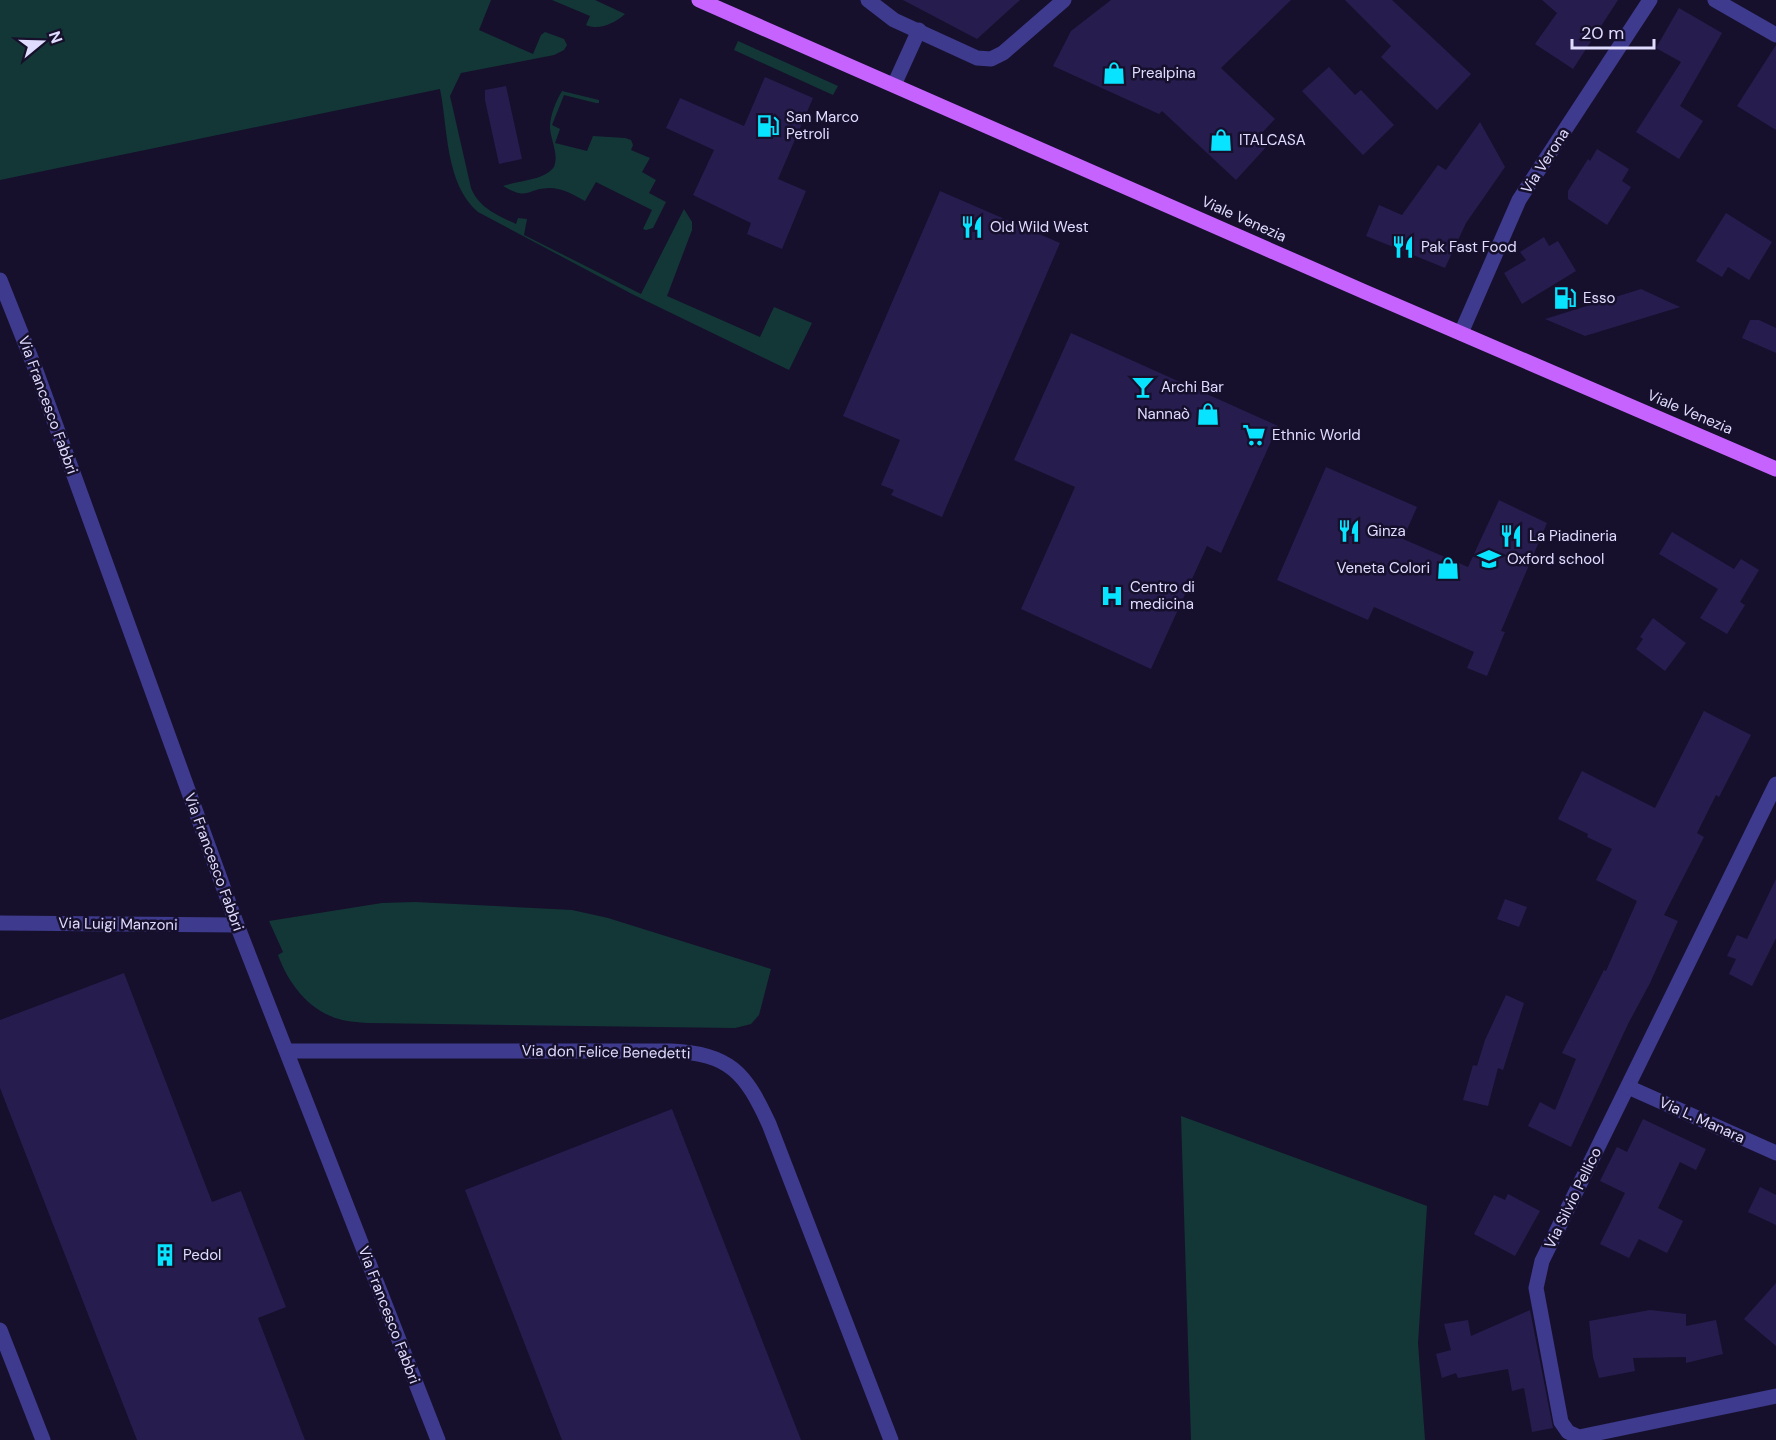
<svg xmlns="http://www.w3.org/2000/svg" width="1776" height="1440" font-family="'DM Sans',sans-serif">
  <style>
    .green { fill: #133736 }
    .building { fill: #271c4e }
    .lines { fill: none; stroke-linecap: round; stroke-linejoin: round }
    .minor { stroke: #3e3a8d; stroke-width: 15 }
    .major { stroke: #c663ff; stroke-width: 15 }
    .labels { text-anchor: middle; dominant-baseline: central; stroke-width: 5; stroke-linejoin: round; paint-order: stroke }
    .poi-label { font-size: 15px; fill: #e0dcff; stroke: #16102c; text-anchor: start }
    .street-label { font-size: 15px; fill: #e0dcff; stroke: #16102c }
  </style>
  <rect width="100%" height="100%" fill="#16102c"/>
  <!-- green -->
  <g class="green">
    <path d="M0 0H491L479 30 533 54 541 35 545 32 564 39 567 45 564 50 554 55 461 73 450 96 471 188C479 208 497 215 516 224L518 218 527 219 524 235 641 294 684 209 692 222V230L667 296 760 337 774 307 812 323 789 370 632 294 478 212C445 184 448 128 440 89L0 180Z"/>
    <path d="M552 0H595L625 14C615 23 599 31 586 25L590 16Z"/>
    <path d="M738 41 838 86 833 95 734 50Z"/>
    <path d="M562 91 599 100V103H596L564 95 552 125 560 129 555 143 587 151 593 136 625 138 631 140 633 145 631 150 650 158 642 172 656 180 649 193 666 202 653 228 646 230 643 229 652 210 596 182 585 201C574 195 563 188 549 188 525 189 529 201 503 186 520 180 543 181 554 167 559 154 551 141 550 128 550 115 556 101 562 91Z"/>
    <path d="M415 902 572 910 608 918 771 969 759 1015 751 1024 735 1028 368 1023C358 1022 348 1022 339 1019 309 1011 288 983 278 955L283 952 269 921 382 903Z"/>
    <path d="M1181 1116 1427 1206 1418 1343 1425 1440H1191Z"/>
  </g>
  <!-- building -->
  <g class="building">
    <path d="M903 0H1020L977 39Z"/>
    <path d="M1111 0H1291L1221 68 1275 119 1259 136 1268 145 1236 180 1162 111 1159 114 1053 66 1071 31Z"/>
    <path d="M1345 0H1392L1471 74 1437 110 1381 57 1391 46Z"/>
    <path d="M1542 0H1618L1573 69 1535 44 1557 13Z"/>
    <path d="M1679 8 1722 33 1680 106 1703 121 1679 159 1636 132 1681 62 1656 48Z"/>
    <path d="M1776 45V130L1737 106Z"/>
    <path d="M1329 67 1355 95 1361 90 1394 125 1363 155 1302 91Z"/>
    <path d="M765 77 813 98 778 179 806 191 782 249 747 234 751 223 693 195 714 150 666 128 680 98 744 126Z"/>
    <path d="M506 86 522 159 499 164 485 100V90Z"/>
    <path d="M1480 122 1505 167 1466 223 1445 268 1366 236 1379 205 1402 215 1438 165 1446 170Z"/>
    <path d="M1597 149 1629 169 1622 181 1631 187 1607 225 1568 199V191L1588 159 1590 161Z"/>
    <path d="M940 191 1060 243 942 517 891 495 894 490 881 485 900 440 843 416Z"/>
    <path d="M1726 213 1772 242 1749 280 1728 267 1722 277 1696 261Z"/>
    <path d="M1544 237 1549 246 1558 241 1576 271 1522 304 1504 273 1526 260 1520 252Z"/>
    <path d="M1641 289 1680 307 1585 336 1545 319Z"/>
    <path d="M1750 320H1759L1776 328V353L1742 338Z"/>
    <path d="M1071 333 1278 426 1221 553 1207 546 1151 669 1021 609 1075 487 1014 460Z"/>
    <path d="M1326 467 1417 507 1403 539 1468 567 1499 500 1547 523 1501 631 1505 632 1487 676 1467 668 1474 652 1374 607 1368 620 1277 580Z"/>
    <path d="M1672 532 1734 569 1741 559 1759 570 1740 602 1745 605 1727 634 1700 618 1718 589 1659 554Z"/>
    <path d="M1653 618 1686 643 1665 671 1636 649 1643 639 1640 637Z"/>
    <path d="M1704 711 1751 735 1719 797 1716 795 1697 833 1704 837 1664 915 1678 921 1650 983 1628 1024 1571 1147 1528 1126 1540 1102 1555 1110 1576 1059 1562 1053 1604 970 1606 971 1637 901 1596 880 1612 849 1587 837 1588 834 1558 819 1582 771 1655 808Z"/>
    <path d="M1776 879V938L1752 986 1729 974 1736 959 1727 956 1737 935 1747 939Z"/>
    <path d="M1505 899 1527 907 1519 927 1497 919Z"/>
    <path d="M124 973 212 1202 241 1191 286 1307 258 1318 305 1440H137L0 1088V1020Z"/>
    <path d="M1506 995 1524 1003 1503 1070 1498 1068 1488 1106 1463 1100 1473 1065 1477 1066 1485 1040Z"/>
    <path d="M672 1109 801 1440H562L465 1190Z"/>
    <path d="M1643 1119 1706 1149 1696 1170 1680 1162 1658 1208 1683 1221 1667 1253 1639 1239 1629 1258 1600 1244 1625 1193 1600 1181 1617 1147 1627 1152Z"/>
    <path d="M1760 1187 1776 1195V1225L1748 1212Z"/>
    <path d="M1508 1194 1540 1211 1515 1256 1474 1234 1494 1195 1505 1200Z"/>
    <path d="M1776 1283V1346L1744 1319Z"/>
    <path d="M1530 1310 1553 1428 1532 1432 1524 1388 1512 1391 1508 1369 1458 1378 1456 1373 1442 1378 1436 1354 1451 1350 1444 1324 1468 1320 1471 1336Z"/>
    <path d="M1650 1310 1686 1314V1326L1716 1320 1723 1354 1686 1363V1357L1633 1358 1635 1371 1599 1378 1593 1357 1589 1321Z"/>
  </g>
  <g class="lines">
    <!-- minor -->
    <g class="minor">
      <path d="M868 0 894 20 977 58 991 59 1003 53 1064 0"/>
      <path d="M1715 0 1776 35"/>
      <path d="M894 85 919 30"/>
      <path d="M0 280 35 368 237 925 438 1440"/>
      <path d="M1461 333 1519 200 1650 0"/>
      <path d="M1776 784 1542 1261 1536 1288 1561 1422 1568 1432 1579 1437 1776 1396"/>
      <path d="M0 923 237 925"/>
      <path d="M287 1051H671C730 1054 745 1072 769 1124L891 1440"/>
      <path d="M1628 1087 1776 1153"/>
      <path d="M0 1330 43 1440"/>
    </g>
    <!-- major -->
    <path class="major" d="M699 0 1365 292 1776 469"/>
  </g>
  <!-- icons -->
  <defs>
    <g id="shop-bare" transform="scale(1.8)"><path d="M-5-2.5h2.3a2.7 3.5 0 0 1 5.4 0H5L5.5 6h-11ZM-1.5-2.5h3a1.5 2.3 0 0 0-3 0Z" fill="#08e4ff" stroke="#16102c" stroke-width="2.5" paint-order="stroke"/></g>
    <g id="fuel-bare" transform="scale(1.8)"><path d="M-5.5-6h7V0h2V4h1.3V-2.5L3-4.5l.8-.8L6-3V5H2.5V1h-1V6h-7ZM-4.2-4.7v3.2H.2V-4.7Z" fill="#08e4ff" stroke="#16102c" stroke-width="2.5" paint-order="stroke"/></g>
    <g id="restaurant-bare" transform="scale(1.8)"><path d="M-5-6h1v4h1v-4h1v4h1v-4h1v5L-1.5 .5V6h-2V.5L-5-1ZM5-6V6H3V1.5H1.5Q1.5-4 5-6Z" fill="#08e4ff" stroke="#16102c" stroke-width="2.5" paint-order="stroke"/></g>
    <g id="bar-bare" transform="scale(1.8)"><path d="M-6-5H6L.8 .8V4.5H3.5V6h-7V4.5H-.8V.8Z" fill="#08e4ff" stroke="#16102c" stroke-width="2.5" paint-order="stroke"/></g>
    <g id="supermarket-bare" transform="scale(1.8)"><path d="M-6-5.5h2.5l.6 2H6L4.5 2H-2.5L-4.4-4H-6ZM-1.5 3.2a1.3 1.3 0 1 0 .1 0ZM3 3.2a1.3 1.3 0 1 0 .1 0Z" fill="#08e4ff" stroke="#16102c" stroke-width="2.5" paint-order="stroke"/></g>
    <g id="school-bare" transform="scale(1.8)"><path d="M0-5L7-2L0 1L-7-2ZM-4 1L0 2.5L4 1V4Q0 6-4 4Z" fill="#08e4ff" stroke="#16102c" stroke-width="2.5" paint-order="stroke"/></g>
    <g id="hospital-bare" transform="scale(1.8)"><path d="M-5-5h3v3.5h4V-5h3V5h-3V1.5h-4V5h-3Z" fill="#08e4ff" stroke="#16102c" stroke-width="2.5" paint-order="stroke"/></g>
    <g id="building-bare" transform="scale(1.8)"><path d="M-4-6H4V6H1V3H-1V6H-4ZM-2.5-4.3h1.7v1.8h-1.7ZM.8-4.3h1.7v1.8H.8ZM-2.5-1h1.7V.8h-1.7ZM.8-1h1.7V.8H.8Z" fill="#08e4ff" stroke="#16102c" stroke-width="2.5" paint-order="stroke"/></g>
  </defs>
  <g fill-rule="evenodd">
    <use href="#shop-bare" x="1114" y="73"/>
    <use href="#fuel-bare" x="768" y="126"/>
    <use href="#shop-bare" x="1221" y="140"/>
    <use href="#restaurant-bare" x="972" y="227"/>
    <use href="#restaurant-bare" x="1403" y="247"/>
    <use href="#fuel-bare" x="1565" y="298"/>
    <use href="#bar-bare" x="1143" y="387"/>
    <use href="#shop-bare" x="1208" y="414"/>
    <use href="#supermarket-bare" x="1254" y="435"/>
    <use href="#restaurant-bare" x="1349" y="531"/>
    <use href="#restaurant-bare" x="1511" y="536"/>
    <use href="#school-bare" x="1489" y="559"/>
    <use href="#shop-bare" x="1448" y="568"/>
    <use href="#hospital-bare" x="1112" y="596"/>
    <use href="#building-bare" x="165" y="1255"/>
  </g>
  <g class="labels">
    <!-- poi labels -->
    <g class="poi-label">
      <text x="1132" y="73">Prealpina</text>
      <text x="786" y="117">San Marco<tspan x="786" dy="17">Petroli</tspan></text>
      <text x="1239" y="140">ITALCASA</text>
      <text x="990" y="227">Old Wild West</text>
      <text x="1421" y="247">Pak Fast Food</text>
      <text x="1583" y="298">Esso</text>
      <text x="1161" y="387">Archi Bar</text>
      <text x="1190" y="414" text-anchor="end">Nannaò</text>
      <text x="1272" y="435">Ethnic World</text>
      <text x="1367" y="531">Ginza</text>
      <text x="1529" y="536">La Piadineria</text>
      <text x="1507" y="559">Oxford school</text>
      <text x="1430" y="568" text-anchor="end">Veneta Colori</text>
      <text x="1130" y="587">Centro di<tspan x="1130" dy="17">medicina</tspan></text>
      <text x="183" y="1255">Pedol</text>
    </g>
    <!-- street labels -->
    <g class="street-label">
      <text transform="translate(1545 161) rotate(-57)">Via Verona</text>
      <text transform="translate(1244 219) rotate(24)">Viale Venezia</text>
      <text transform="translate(48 405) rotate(70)">Via Francesco Fabbri</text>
      <text transform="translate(1690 412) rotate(23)">Viale Venezia</text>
      <text transform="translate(214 862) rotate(70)">Via Francesco Fabbri</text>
      <text transform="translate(118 924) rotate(1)">Via Luigi Manzoni</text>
      <text transform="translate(606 1052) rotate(1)">Via don Felice Benedetti</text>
      <text transform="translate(1702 1120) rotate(24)">Via L. Manara</text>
      <text transform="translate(1573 1198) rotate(-64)">Via Silvio Pellico</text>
      <text transform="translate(389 1315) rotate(69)">Via Francesco Fabbri</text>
    </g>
  </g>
  <!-- north arrow -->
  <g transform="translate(42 42) rotate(71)" stroke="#16102c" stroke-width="4.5" paint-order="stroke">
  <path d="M0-4.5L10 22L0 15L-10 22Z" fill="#e0dcff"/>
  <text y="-9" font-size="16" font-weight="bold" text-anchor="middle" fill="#e0dcff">N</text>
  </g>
  <!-- scale -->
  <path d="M1572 39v9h82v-9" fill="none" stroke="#e0dcff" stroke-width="3"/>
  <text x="1581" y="39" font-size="18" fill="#e0dcff" stroke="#16102c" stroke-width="4.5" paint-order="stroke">20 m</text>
</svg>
